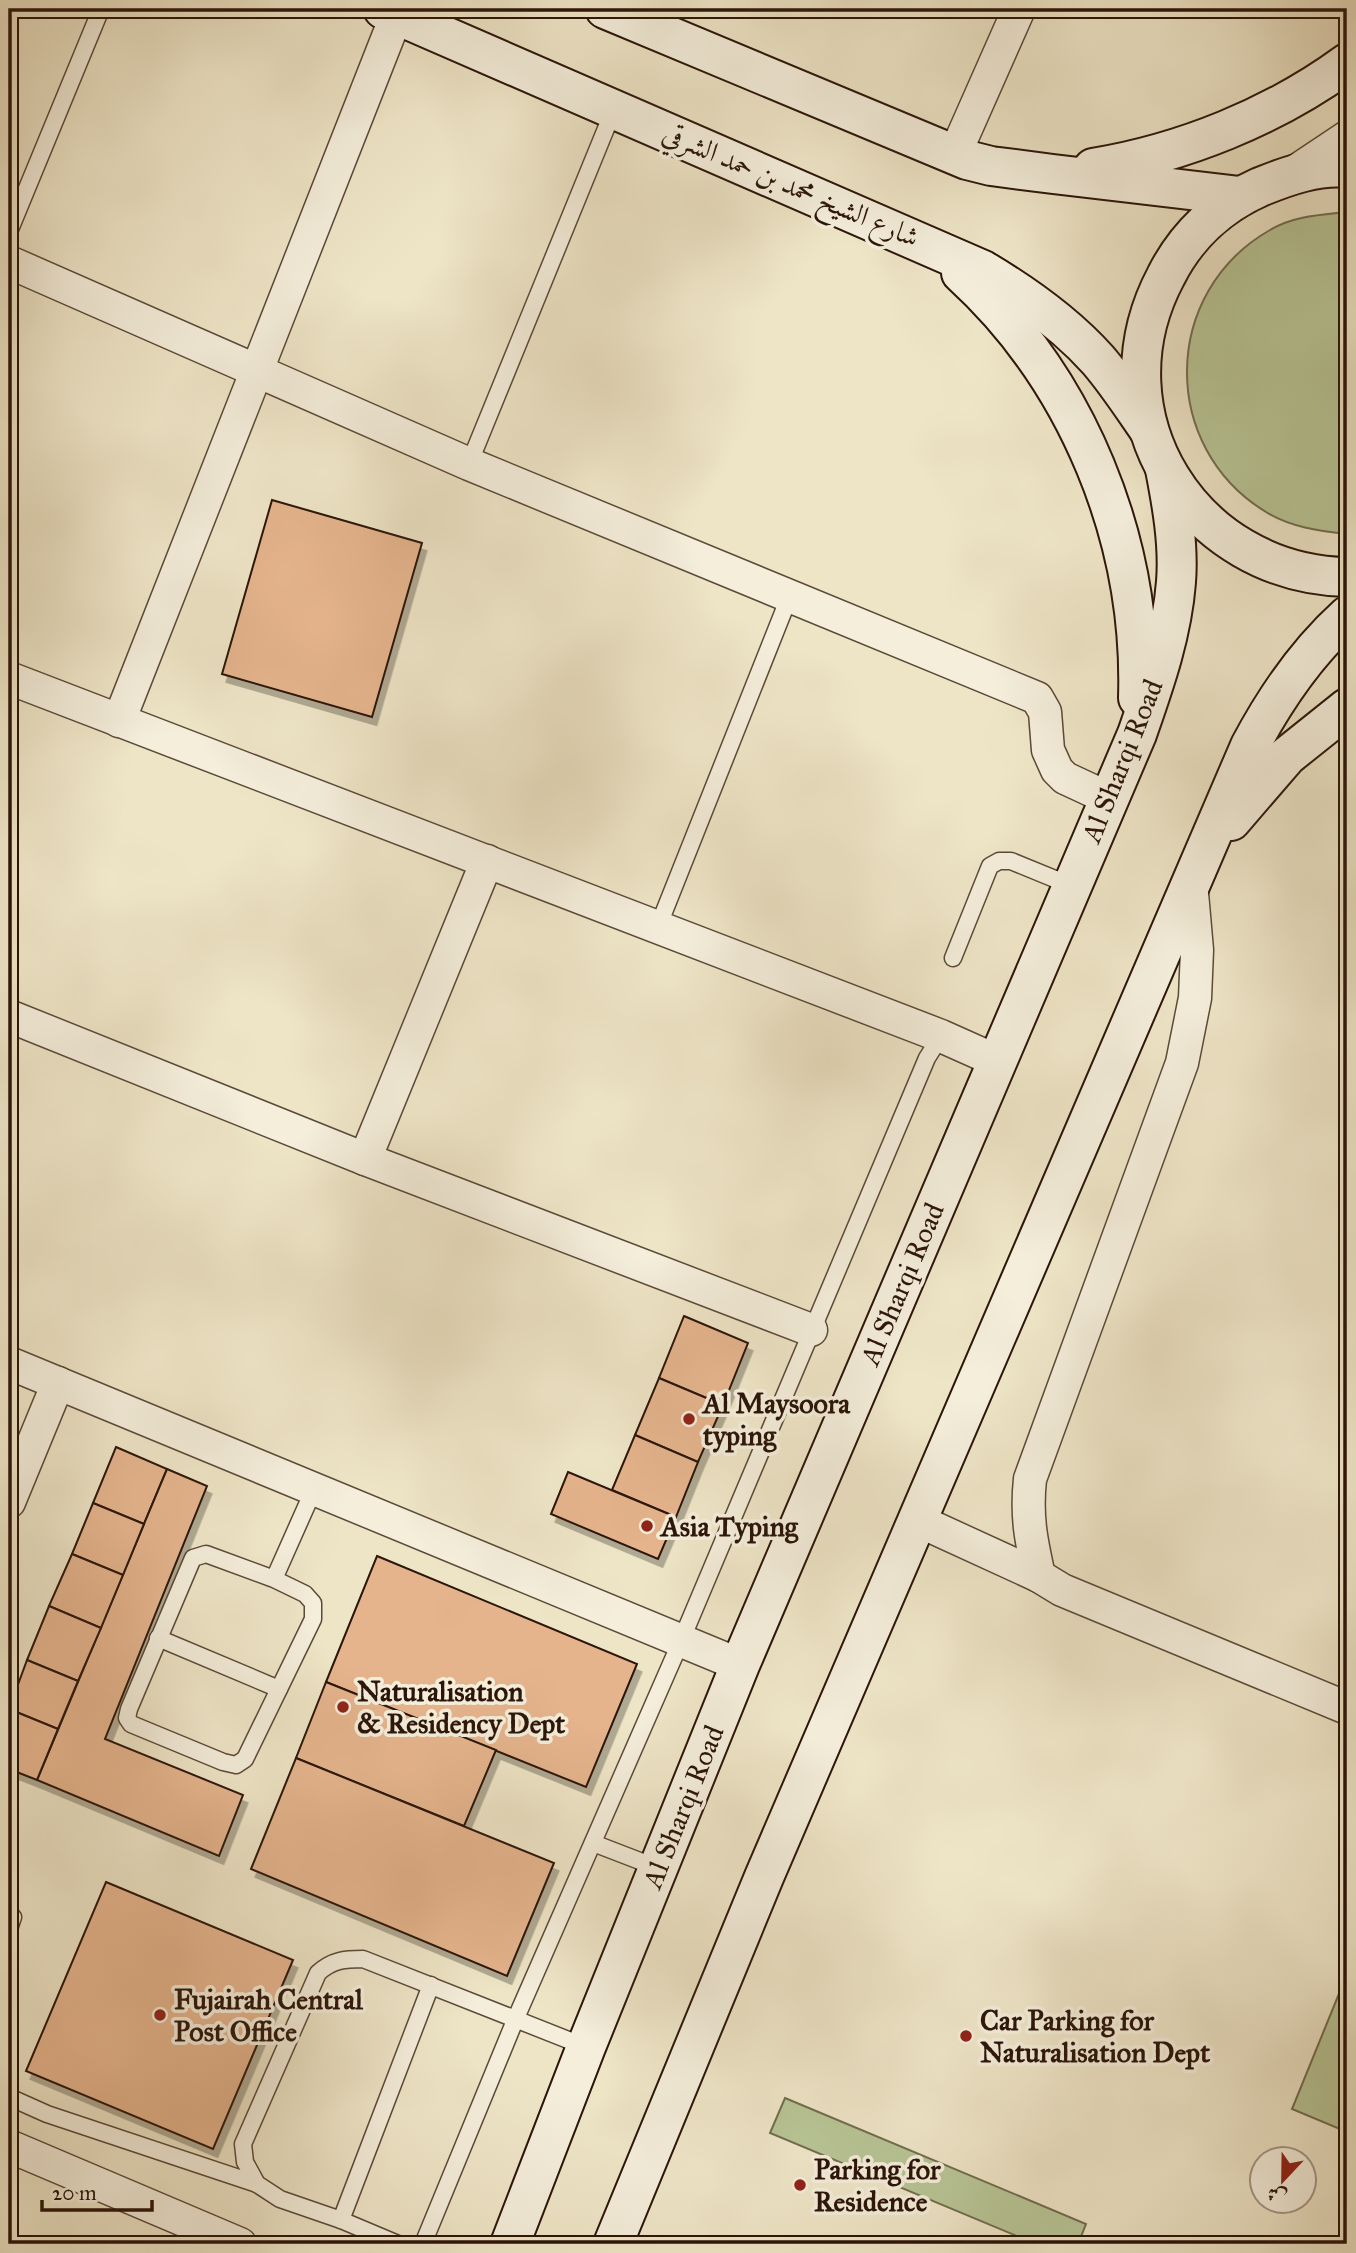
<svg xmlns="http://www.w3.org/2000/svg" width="1356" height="2253" font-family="'IM FELL Great Primer',Amiri,serif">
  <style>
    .green { fill: #b8c596; stroke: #726d50; stroke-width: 2 }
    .building { fill: #e5b48d; stroke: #2b1509; stroke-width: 2; filter: url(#shadow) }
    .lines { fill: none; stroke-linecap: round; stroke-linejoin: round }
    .service-casing { stroke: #5c4938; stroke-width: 19 }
    .minor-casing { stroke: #5c4938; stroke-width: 35 }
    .secondary-casing { stroke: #2b1509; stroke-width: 42 }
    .service { stroke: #f4eedb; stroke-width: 16 }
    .minor { stroke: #f4eedb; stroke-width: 32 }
    .secondary { stroke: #f4eedb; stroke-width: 38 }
    .poi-dot { fill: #8f2418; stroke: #f4eedb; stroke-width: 2.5 }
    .labels { text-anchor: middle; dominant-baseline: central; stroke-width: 7; stroke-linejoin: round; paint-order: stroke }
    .street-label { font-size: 28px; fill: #2b1509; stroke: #f4eedb }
    .poi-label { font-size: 28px; font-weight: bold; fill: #2b1509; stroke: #f4eedb; text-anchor: start }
  </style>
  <defs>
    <filter id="shadow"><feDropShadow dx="4.5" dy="8" stdDeviation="0" flood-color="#0004"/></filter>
  </defs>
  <rect width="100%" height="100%" fill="#eee5c7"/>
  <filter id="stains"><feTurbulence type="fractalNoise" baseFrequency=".00286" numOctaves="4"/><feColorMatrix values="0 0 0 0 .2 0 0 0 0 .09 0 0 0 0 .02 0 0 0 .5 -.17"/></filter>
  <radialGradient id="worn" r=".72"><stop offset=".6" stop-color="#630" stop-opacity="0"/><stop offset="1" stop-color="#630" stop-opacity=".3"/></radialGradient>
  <!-- green -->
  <g class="green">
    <path d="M1347 212V534C1319 531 1290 527 1266 512 1159 447 1161 292 1270 230 1294 216 1320 215 1347 212Z"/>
    <path d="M1347 1974V2132L1292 2109Z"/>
    <path d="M785 2098 1086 2224 1078 2244H1036L770 2133Z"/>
  </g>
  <!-- building -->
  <g class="building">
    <path d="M272 500 422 543 372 717 222 674Z"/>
    <path d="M684 1316 748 1343 723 1405 659 1378Z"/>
    <path d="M659 1378 723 1405 698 1462 635 1435Z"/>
    <path d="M635 1435 698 1462 676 1517 612 1490Z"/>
    <path d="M116 1447 167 1469 144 1524 93 1503Z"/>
    <path d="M167 1469 207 1486 105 1739 243 1795 219 1856 37 1780Z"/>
    <path d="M568 1472 676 1517 658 1559 551 1514Z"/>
    <path d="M93 1503 144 1524 123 1575 72 1554Z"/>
    <path d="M72 1554 123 1575 101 1628 49 1606Z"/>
    <path d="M377 1556 637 1664 586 1787 326 1682Z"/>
    <path d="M49 1606 101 1628 78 1681 27 1660Z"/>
    <path d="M27 1660 78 1681 58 1729 9 1709Z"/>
    <path d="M326 1682 496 1750 464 1826 296 1758Z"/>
    <path d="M9 1709 58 1729 37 1780 9 1769Z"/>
    <path d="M296 1758 554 1863 507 1976 251 1869Z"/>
    <path d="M106 1882 293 1960 213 2149 26 2071Z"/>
  </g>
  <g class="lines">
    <!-- service casing -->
    <g class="service-casing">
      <g id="service">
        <path d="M9 232 101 9"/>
        <path d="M469 464 614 109"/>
        <path d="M658 927 790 595"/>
        <path d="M953 958 990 866 999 861H1011L1072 886"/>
        <path d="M274 1579 305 1594 313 1603V1619L245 1759 236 1765 223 1762 131 1724 127 1718 129 1709 193 1558 206 1554 274 1579 314 1489"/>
        <path d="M158 1638 279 1689"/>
        <path d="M593 1843 658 1868"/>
        <path d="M9 1929 13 1917"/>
        <path d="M9 2097 47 2114 257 2184"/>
        <path d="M341 2220 431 1985"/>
        <path d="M398 2244 341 2220 280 2199 257 2184 245 2162 243 2144 318 1973C332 1960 345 1959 363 1959L586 2047"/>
        <path d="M423 2244 516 2018 681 1641 927 1058 941 1036"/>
      </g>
    </g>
    <!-- minor casing -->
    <g class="minor-casing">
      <g id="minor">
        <path d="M954 156 1019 9"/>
        <path d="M1296 171 1347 137"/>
        <path d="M9 262 469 464 1037 698 1045 712 1048 750 1057 770 1065 778 1108 798"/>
        <path d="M9 678 941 1036 997 1061"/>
        <path d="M119 721 397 14"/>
        <path d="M1191 882 1197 950 1195 998 1182 1063 1030 1479C1026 1516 1031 1540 1039 1576L1062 1590 1347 1708"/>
        <path d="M9 1016 365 1159 811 1330"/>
        <path d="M365 1159 487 861"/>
        <path d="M9 1363 740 1665"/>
        <path d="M9 1502 58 1383"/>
        <path d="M917 1520 1039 1576"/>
        <path d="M9 2146 240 2244"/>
      </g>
    </g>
    <!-- secondary casing -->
    <g class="secondary-casing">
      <g id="secondary">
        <path d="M383 9 983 270C1025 295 1065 323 1098 360 1117 382 1133 407 1149 430"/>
        <path d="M605 9 967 160 991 166 1053 174 1240 196"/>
        <path d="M1093 168C1183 153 1273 117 1347 63"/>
        <path d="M1347 168C1318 165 1287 176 1260 187 1219 205 1186 236 1166 276 1092 415 1192 574 1347 577"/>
        <path d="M961 273C1078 380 1143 539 1138 698"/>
        <path d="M1231 821 1287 756 1347 708"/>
        <path d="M510 2244 586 2047 740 1665 1137 734C1154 685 1172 635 1176 582 1179 545 1172 505 1165 469"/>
        <path d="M613 2244 764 1877 1250 746C1276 697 1306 653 1347 616"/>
      </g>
    </g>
    <!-- service -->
    <use href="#service" class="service"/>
    <!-- minor -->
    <use href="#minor" class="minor"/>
    <!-- secondary -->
    <use href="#secondary" class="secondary"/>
  </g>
  <!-- markers -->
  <g class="poi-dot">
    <circle cx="689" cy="1419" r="7"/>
    <circle cx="647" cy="1526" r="7"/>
    <circle cx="343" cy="1707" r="7"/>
    <circle cx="160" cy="2015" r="7"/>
    <circle cx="966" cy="2036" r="7"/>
    <circle cx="800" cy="2185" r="7"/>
  </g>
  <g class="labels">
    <!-- street labels -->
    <g class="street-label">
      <text transform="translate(791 185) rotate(23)">شارع الشيخ محمد بن حمد الشرقي</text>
      <text transform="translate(1122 761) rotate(-68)">Al Sharqi Road</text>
      <text transform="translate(902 1284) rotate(-67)">Al Sharqi Road</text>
      <text transform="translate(683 1807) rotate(-68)">Al Sharqi Road</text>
    </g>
    <!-- poi labels -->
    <g class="poi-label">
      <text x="703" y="1403">Al Maysoora<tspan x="703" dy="32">typing</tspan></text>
      <text x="661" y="1526">Asia Typing</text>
      <text x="357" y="1691">Naturalisation<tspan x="357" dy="32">&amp; Residency Dept</tspan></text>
      <text x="174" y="1999">Fujairah Central<tspan x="174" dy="32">Post Office</tspan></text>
      <text x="980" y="2020">Car Parking for<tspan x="980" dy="32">Naturalisation Dept</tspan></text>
      <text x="814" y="2169">Parking for<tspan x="814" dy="32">Residence</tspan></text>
    </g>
  </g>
  <!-- margin -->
  <rect width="1356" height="2253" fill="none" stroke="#eee5c7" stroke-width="35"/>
  <rect x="10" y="10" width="1335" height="2232" fill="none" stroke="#2b1509" stroke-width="3.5"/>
  <rect x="18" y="18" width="1321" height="2218" fill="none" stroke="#2b1509" stroke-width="2"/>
  <!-- north arrow -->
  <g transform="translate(1283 2180) rotate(202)"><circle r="33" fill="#f4eedb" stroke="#a49787" stroke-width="2"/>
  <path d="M0-5L12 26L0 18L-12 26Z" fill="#8f2418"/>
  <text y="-10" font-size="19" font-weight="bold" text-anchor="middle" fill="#2b1509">ش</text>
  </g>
  <!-- scale -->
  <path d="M42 2200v10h110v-10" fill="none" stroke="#2b1509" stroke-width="3.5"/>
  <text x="52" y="2200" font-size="21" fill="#2b1509" stroke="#f4eedb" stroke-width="5" paint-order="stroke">20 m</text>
  <rect width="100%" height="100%" filter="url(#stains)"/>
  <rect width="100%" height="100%" fill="url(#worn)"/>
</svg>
